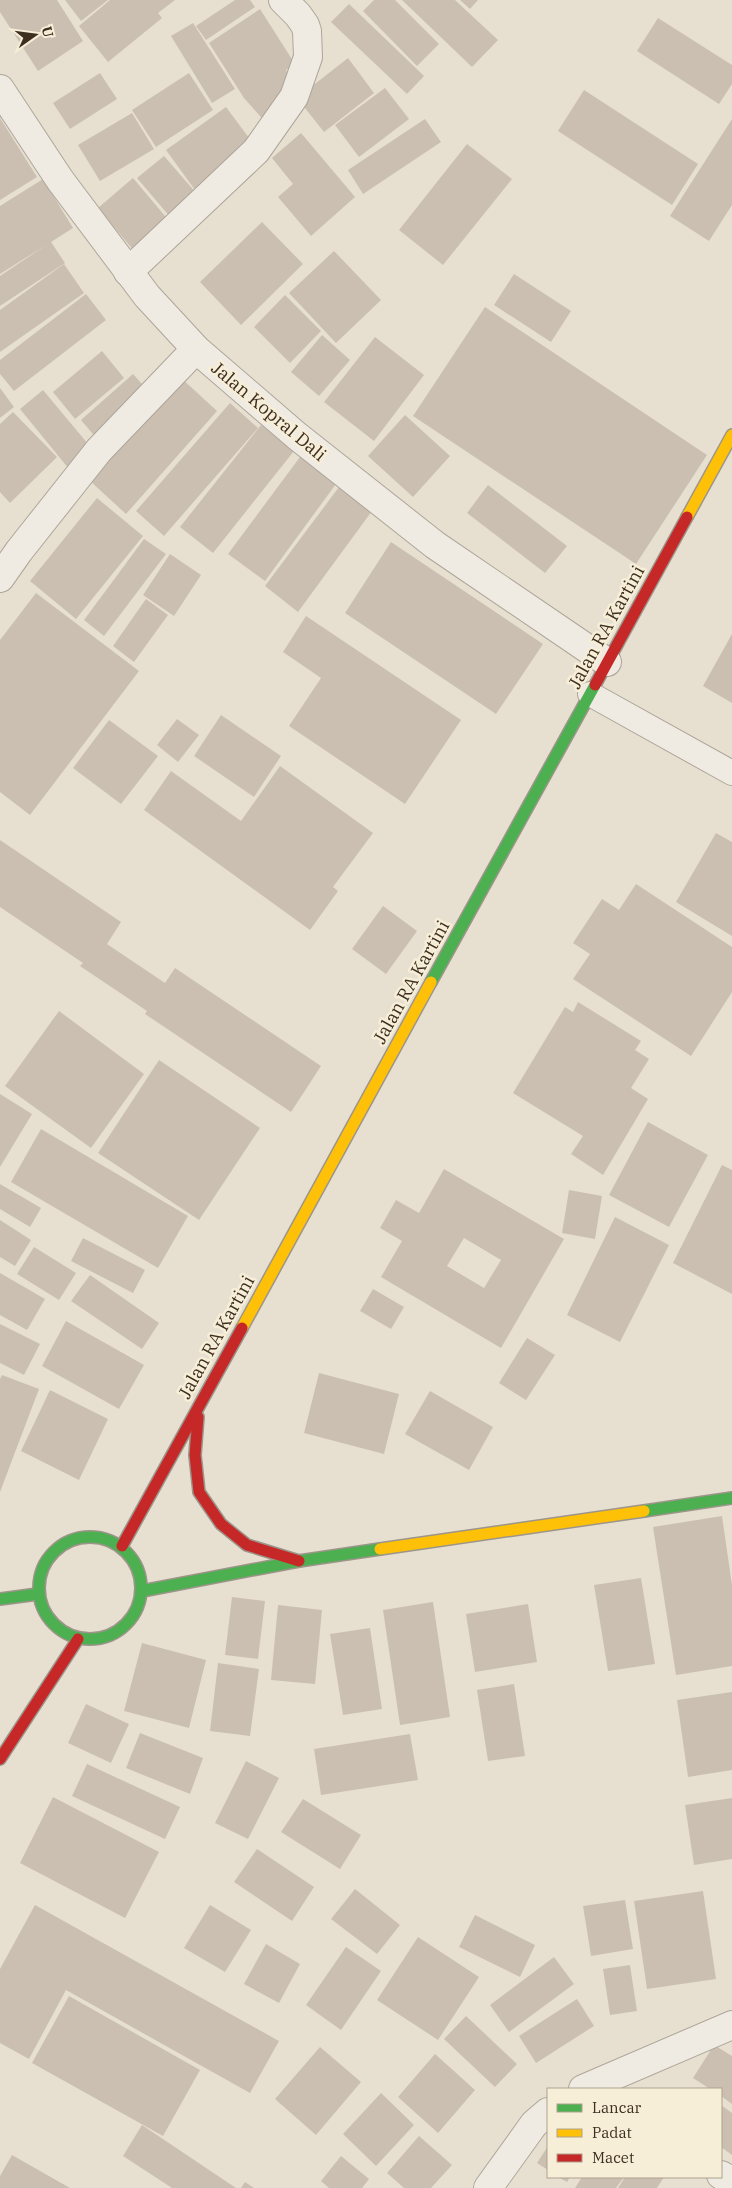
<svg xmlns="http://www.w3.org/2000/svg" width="732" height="2188" font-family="'IBM Plex Serif',serif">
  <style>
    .building { fill: #cbbfb2; fill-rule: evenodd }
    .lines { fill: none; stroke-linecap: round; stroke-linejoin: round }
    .lane-casing { stroke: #ada599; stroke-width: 26 }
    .street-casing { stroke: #ada599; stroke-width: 30 }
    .fast-casing { stroke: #9c958a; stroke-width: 14 }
    .slow-casing { stroke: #9c958a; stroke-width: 14 }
    .jam-casing { stroke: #9c958a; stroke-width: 14 }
    .lane { stroke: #efebe3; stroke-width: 24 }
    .street { stroke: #efebe3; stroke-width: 28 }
    .fast { stroke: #4caf50; stroke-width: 11 }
    .slow { stroke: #ffc107; stroke-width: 11 }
    .jam { stroke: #c62828; stroke-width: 11 }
    .labels { text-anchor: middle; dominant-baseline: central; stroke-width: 5; stroke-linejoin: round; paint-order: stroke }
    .street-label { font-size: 18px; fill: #3d2e20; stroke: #f7eed8 }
  </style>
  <rect width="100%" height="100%" fill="#e7e0d1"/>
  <!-- building -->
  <g class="building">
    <path d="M0 0H57L83 41 38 71 0 12Z"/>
    <path d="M65 0H108L81 21Z"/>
    <path d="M110 0H175L158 13 162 18 108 62 79 26Z"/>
    <path d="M235 0H250L255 7 206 40 196 26Z"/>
    <path d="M374 0H395L439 44 417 66 363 11Z"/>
    <path d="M402 0H455L498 40 472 67Z"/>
    <path d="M460 0H478L470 9Z"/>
    <path d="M349 4 424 76 407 94 331 22Z"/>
    <path d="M260 9 295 64 286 70 293 85 267 124 244 98 209 43Z"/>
    <path d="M658 18 732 65V84L719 104 637 51Z"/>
    <path d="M193 23 235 89 212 103 171 36Z"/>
    <path d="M348 58 374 93 324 132 297 98Z"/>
    <path d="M100 73 117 99 70 129 53 103Z"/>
    <path d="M189 73 213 110 156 147 132 110Z"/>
    <path d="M385 88 409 119 359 157 335 125Z"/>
    <path d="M584 90 698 164 672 205 558 131Z"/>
    <path d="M226 107 255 146 195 190 166 150Z"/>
    <path d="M0 108 5 115 0 118 37 177 0 200Z"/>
    <path d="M132 113 154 149 100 181 78 145Z"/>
    <path d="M425 119 441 142 363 194 348 170Z"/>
    <path d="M732 119V205L709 241 670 216Z"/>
    <path d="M301 133 355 197 311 236 278 197 293 184 272 158Z"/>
    <path d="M467 144 512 179 443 265 399 230Z"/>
    <path d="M164 156 197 194 171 218 137 178Z"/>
    <path d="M133 178 170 222 135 252 98 208Z"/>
    <path d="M43 179 73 228 51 242 65 263 0 306V276L46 245 0 274V206Z"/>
    <path d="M262 222 303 264 241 325 200 282Z"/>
    <path d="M334 251 381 300 336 343 289 293Z"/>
    <path d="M64 264 84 293 0 352V310Z"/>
    <path d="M514 274 571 311 551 342 494 305Z"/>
    <path d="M86 294 106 320 14 391 0 374V360Z"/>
    <path d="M285 295 321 331 290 363 254 327Z"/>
    <path d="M485 307 707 455 636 564 413 416Z"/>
    <path d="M322 335 350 360 319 396 291 372Z"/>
    <path d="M375 337 424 375 374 441 324 402Z"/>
    <path d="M102 351 124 378 75 419 53 392Z"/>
    <path d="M133 374 150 393 98 440 81 420Z"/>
    <path d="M180 377 217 411 126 514 89 480Z"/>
    <path d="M0 388 14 407 0 418Z"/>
    <path d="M43 390 93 450 69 469 20 409Z"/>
    <path d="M230 403 258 428 164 536 136 511Z"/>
    <path d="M13 412 57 457 10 503 0 492V424Z"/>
    <path d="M405 415 450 456 413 497 368 456Z"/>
    <path d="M261 425 294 451 213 553 180 527Z"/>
    <path d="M300 457 336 484 265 581 228 554Z"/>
    <path d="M488 485 567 546 545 573 467 513Z"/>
    <path d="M339 487 372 511 298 612 265 586Z"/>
    <path d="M97 498 143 536 76 619 30 581Z"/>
    <path d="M144 539 166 554 104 636 84 620Z"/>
    <path d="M391 542 543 644 496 714 345 613Z"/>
    <path d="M170 554 201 575 174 616 143 595Z"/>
    <path d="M36 593 139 671 30 815 0 792V640Z"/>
    <path d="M146 599 168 615 134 662 113 646Z"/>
    <path d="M306 616 461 720 405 804 289 726 321 678 283 652Z"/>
    <path d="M732 634V703L703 686Z"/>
    <path d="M221 715 281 756 254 797 194 756Z"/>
    <path d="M177 719 199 735 178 762 157 745Z"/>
    <path d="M109 720 158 756 121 804 73 768Z"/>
    <path d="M280 766 373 833 333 887 338 891 310 930 144 810 171 771 241 821Z"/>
    <path d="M716 833 732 842V936L676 902Z"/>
    <path d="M0 840 121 922 107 944 165 983 175 968 321 1066 291 1112 145 1014 147 1011 80 966 83 963 0 907Z"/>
    <path d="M636 884 732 947V992L691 1056 573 979 590 954 573 943 602 899 619 910Z"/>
    <path d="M383 906 417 931 386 974 352 949Z"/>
    <path d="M578 1002 641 1041 635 1050 649 1059 631 1088 648 1099 603 1175 571 1154 583 1136 513 1093 565 1007 573 1012Z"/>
    <path d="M59 1011 144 1074 91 1148 5 1086Z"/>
    <path d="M159 1060 260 1128 199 1220 98 1153Z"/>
    <path d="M0 1094 32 1114 0 1167Z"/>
    <path d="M648 1122 708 1155 669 1227 609 1195Z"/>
    <path d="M41 1129 188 1216 158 1268 11 1182Z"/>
    <path d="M722 1165 732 1170V1294L673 1263Z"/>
    <path d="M444 1169 564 1239 501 1348 381 1277 402 1241 380 1228 396 1200 419 1213ZM464 1238 501 1260 484 1288 447 1266Z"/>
    <path d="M0 1184 41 1208 30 1227 0 1209Z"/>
    <path d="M569 1190 602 1196 595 1239 562 1233Z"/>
    <path d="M615 1217 669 1245 620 1342 567 1315Z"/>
    <path d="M0 1220 31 1240 15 1266 0 1257Z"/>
    <path d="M83 1238 145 1270 133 1293 71 1261Z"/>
    <path d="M34 1247 76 1273 59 1300 17 1274Z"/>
    <path d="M0 1273 45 1299 27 1330 0 1315Z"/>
    <path d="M90 1275 159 1323 142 1349 71 1301Z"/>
    <path d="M373 1289 404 1307 391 1329 360 1311Z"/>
    <path d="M66 1321 144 1365 119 1409 42 1366Z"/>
    <path d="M0 1324 40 1344 24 1375 0 1363Z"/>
    <path d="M527 1338 555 1355 526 1400 499 1383Z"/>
    <path d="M319 1373 399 1394 384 1454 304 1433Z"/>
    <path d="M2 1375 39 1389 0 1492V1379Z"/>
    <path d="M50 1390 108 1419 79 1480 21 1451Z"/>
    <path d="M430 1391 493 1427 469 1470 405 1434Z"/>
    <path d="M722 1516 732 1585V1666L676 1675 653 1527Z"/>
    <path d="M641 1578 655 1664 608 1671 594 1585Z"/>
    <path d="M232 1597 265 1601 258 1659 225 1655Z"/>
    <path d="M433 1602 450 1717 400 1725 383 1610Z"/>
    <path d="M528 1604 537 1662 475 1672 466 1614Z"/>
    <path d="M278 1605 322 1610 315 1684 271 1680Z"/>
    <path d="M370 1628 382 1709 343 1715 330 1634Z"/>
    <path d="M142 1643 206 1660 189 1728 124 1711Z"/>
    <path d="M218 1663 259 1669 250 1736 210 1731Z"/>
    <path d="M514 1684 525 1756 488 1761 477 1690Z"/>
    <path d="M732 1692V1770L688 1777 677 1700Z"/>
    <path d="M86 1704 129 1724 111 1763 68 1743Z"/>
    <path d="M140 1733 203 1758 190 1794 126 1768Z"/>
    <path d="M410 1734 418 1780 321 1795 314 1749Z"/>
    <path d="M246 1761 279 1778 248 1839 215 1823Z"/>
    <path d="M87 1764 180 1807 165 1839 72 1796Z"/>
    <path d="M53 1797 159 1852 125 1918 20 1863Z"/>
    <path d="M732 1798V1859L694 1865 685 1805Z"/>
    <path d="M303 1799 361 1835 340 1869 281 1832Z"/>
    <path d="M257 1849 314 1887 292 1921 234 1882Z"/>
    <path d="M355 1889 400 1925 377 1954 331 1919Z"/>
    <path d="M703 1891 716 1979 647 1989 634 1901Z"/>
    <path d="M625 1900 633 1949 591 1956 583 1906Z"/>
    <path d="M35 1905 279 2041 250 2093 66 1990 29 2059 0 2043V1969Z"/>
    <path d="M210 1905 251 1930 225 1972 184 1948Z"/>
    <path d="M475 1915 535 1945 520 1977 459 1947Z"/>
    <path d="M418 1937 479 1977 438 2040 377 2000Z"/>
    <path d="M266 1944 300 1964 279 2003 244 1984Z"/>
    <path d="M346 1947 381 1971 341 2030 306 2005Z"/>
    <path d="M554 1957 574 1984 509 2032 490 2005Z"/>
    <path d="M630 1965 637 2011 610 2015 603 1969Z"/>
    <path d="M69 1996 200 2070 163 2136 32 2063Z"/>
    <path d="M577 1999 594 2026 536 2063 519 2036Z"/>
    <path d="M466 2016 517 2064 495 2087 444 2039Z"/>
    <path d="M714 2045 732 2056V2104L721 2096V2089H710L693 2078Z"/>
    <path d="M320 2047 361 2082 316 2135 275 2099Z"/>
    <path d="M435 2054 475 2090 438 2133 398 2097Z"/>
    <path d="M381 2093 414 2125 376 2166 343 2134Z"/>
    <path d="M721 2105 732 2113V2155L721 2147Z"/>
    <path d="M142 2125 236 2188H172L123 2156Z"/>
    <path d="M419 2136 452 2165 431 2188H404L387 2173Z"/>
    <path d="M548 2146V2170L537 2163Z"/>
    <path d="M12 2155 70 2188H0V2176Z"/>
    <path d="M341 2156 369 2179 362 2188H329L321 2181Z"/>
    <path d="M558 2177H570L567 2182Z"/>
    <path d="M582 2177H624L616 2188H575Z"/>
    <path d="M625 2177H664L657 2188H618Z"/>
    <path d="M245 2182 254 2188H241Z"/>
  </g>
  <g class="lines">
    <!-- lane casing -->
    <g class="lane-casing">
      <path id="lane" d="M590 694 732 773"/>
    </g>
    <!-- street casing -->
    <g class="street-casing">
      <g id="street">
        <path d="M0 89 60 180 147 296 196 349 297 436 435 545 607 662"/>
        <path d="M128 272 256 151 294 97 308 57 307 31 305 25 298 15 283 0"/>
        <path d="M0 578 19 551 99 450 196 349"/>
        <path d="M583 2089 732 2025"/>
        <path d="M721 2175 732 2181"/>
        <path d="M488 2188 534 2124 548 2112"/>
      </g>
    </g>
    <!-- fast casing -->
    <g class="fast-casing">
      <g id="fast">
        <path d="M431 982 595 685"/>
        <path d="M644 1511 732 1498"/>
        <circle cx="90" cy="1588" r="51"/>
        <path d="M142 1591 299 1561 380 1549"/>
        <path d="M0 1599 38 1594"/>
      </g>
    </g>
    <!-- slow casing -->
    <g class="slow-casing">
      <g id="slow">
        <path d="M687 517 732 435"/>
        <path d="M242 1328 431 982"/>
        <path d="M380 1549 644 1511"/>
      </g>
    </g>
    <!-- jam casing -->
    <g class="jam-casing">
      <g id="jam">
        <path d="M595 685 687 517"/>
        <path d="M198 1417 195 1455 199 1492 221 1524 247 1545 299 1561"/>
        <path d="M122 1546 242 1328"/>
        <path d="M0 1759 78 1639"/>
      </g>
    </g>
    <!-- lane -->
    <use href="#lane" class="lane"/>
    <!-- street -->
    <use href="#street" class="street"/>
    <!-- fast -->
    <use href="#fast" class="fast"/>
    <!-- slow -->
    <use href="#slow" class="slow"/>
    <!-- jam -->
    <use href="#jam" class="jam"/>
  </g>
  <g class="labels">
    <!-- street labels -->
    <g class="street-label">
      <text transform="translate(269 411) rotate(40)">Jalan Kopral Dali</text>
      <text transform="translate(606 627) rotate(-61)">Jalan RA Kartini</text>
      <text transform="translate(411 982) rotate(-61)">Jalan RA Kartini</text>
      <text transform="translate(216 1337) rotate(-61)">Jalan RA Kartini</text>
    </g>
  </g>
  <!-- legend -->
  <rect x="547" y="2088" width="175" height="90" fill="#f7eed8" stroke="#ada18e"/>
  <rect x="557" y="2104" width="25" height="8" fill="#4caf50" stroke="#ada18e"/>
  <text x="592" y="2113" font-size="15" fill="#3d2e20">Lancar</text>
  <rect x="557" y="2129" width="25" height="8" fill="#ffc107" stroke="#ada18e"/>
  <text x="592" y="2138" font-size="15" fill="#3d2e20">Padat</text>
  <rect x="557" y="2154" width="25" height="8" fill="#c62828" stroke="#ada18e"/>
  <text x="592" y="2163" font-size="15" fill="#3d2e20">Macet</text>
  <!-- north arrow -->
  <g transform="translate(35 35) rotate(76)" stroke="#f7eed8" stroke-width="4" paint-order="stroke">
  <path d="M0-4L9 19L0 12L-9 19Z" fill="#3d2e20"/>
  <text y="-8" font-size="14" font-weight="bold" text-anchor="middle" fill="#3d2e20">U</text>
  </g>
</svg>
